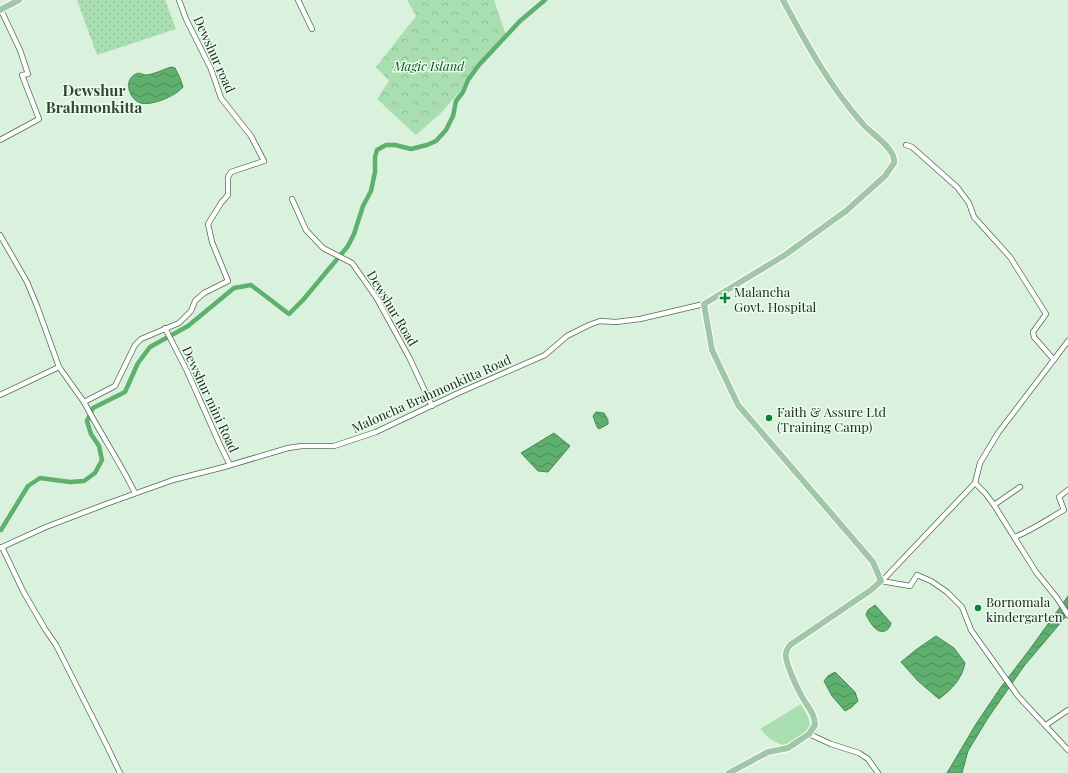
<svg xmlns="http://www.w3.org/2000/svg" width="1068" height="773" font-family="'Playfair Display',serif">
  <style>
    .grass { fill: url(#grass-dots) }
    .forest { fill: url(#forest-crowns) }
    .garden { fill: #a9dfb0 }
    .water { fill: url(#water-waves); stroke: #4b8857 }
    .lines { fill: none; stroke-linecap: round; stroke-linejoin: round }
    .canal { stroke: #5eb06e; stroke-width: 4.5 }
    .minor-casing { stroke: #566a58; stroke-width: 6 }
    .major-casing { stroke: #fff; stroke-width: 8 }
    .minor { stroke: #fff; stroke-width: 4.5 }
    .major { stroke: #a0c7a7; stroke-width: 6 }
    .poi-dot { fill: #107f36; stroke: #ebfeed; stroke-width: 1.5 }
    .labels { text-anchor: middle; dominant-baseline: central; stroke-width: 3; stroke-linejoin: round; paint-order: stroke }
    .street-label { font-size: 13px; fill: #202921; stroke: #ebfeed }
    .park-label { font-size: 13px; font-style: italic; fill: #155024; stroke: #ebfeed }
    .poi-label { font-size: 13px; fill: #202921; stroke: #ebfeed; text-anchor: start }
    .quarter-label { font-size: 15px; font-weight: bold; fill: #334636; stroke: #ebfeed }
  </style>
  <defs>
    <pattern id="grass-dots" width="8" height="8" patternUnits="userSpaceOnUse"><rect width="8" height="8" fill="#a9dfb0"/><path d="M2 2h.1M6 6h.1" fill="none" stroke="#91bf97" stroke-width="1.8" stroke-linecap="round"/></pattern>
    <pattern id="forest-crowns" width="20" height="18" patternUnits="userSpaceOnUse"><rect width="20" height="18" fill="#a9dfb0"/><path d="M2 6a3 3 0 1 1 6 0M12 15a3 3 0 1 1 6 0" fill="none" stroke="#91bf97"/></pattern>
    <pattern id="water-waves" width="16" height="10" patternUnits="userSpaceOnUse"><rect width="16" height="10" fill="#5eb06e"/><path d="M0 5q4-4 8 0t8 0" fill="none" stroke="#4d8f5a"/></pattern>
  </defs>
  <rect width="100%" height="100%" fill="#daf2dd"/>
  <!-- grass -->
  <path class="grass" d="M77 0H165L176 29 97 55Z"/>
  <!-- forest -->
  <path class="forest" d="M407 0H494L506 35 473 70 461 90 440 114 416 135 377 99 389 81 376 67 416 16Z"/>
  <!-- garden -->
  <path class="garden" d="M801 704C817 731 811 732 788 748L770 739 760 729Z"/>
  <!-- water -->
  <g class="water">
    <path d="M171 67 175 68 180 78 183 87C176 96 148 108 138 102 128 96 124 79 136 74 139 72 142 74 145 75 153 75 164 69 171 67Z"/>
    <path d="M596 412 604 413 608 420V424L599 429 597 427 593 416Z"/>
    <path d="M554 433 570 446 548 472 538 471 521 453Z"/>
    <path d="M1068 596V614L1024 666 988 718 968 751 962 773H947L976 724 1001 687 1030 649Z"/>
    <path d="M875 605 891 623C890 627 889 629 885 631 876 634 870 622 866 615L868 610Z"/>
    <path d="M936 636 954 648 965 663C962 679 952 689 939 699L918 681 901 662 917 649Z"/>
    <path d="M835 672 855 692 858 701 852 707 845 711 832 696 824 681 828 676Z"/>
  </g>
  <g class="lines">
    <!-- canal -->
    <path class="canal" d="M1 530 28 486 40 478 70 482 84 481 95 473 102 460 99 446 91 434 87 421 93 408 125 392 138 363 150 347 188 326 234 288 251 285 289 314 303 300 348 246 354 234 363 206 371 191 375 172V157L377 150 386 145H395L411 149 427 145 436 141 446 130 453 116 456 101 463 92 468 80 479 65 520 21 545 0"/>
    <!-- minor casing -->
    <g class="minor-casing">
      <g id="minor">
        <path d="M298 0 312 29"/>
        <path d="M0 140 39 119 22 75 28 74 20 50 1 10"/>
        <path d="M906 145 912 147 957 187 969 203 974 217 1010 257 1046 314 1033 332 1034 337 1054 360"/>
        <path d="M292 199 306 230 323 248 352 263 376 297 409 357 432 406"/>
        <path d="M0 235 27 282 37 306 59 367 84 402"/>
        <path d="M165 328 187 371 220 445 230 465"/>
        <path d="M0 395 59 367"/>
        <path d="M975 483 985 493 994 505 1036 572 1057 598 1068 615"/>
        <path d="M135 493C120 462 100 433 84 402L115 386 135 345 141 339 179 323 191 311 195 301 204 293 228 281 212 242 208 224 221 203 228 195V177L231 172 264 161 251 136 221 98 211 69 186 19 179 0"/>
        <path d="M994 505 1020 487"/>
        <path d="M1015 537C1032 530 1048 519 1064 510L1059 497 1068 490"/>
        <path d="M2 547 23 591 45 629 56 645 107 746 120 773"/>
        <path d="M0 548 46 527 106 504 173 480 224 467 288 448 302 446H334L376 432 456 394 545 355 567 336 589 325 600 321 616 322 640 319 704 304"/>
        <path d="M881 581 910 586 917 575 931 581 947 592 962 607 971 630 1018 696 1068 750"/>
        <path d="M882 581 975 483 980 463 998 433 1068 341"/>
        <path d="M1046 725 1068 710"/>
        <path d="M809 734 831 744 859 753 868 759 878 773"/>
      </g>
    </g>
    <!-- major casing -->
    <g class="major-casing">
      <g id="major">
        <path d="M0 10 19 0"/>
        <path d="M729 773 768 752 788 748 809 734 815 725C815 713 806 705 801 695 796 686 787 666 786 657 785 653 787 649 790 645L871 590 881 581 873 562 738 405 712 350 704 304 785 255 846 211 885 176 894 163C896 148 871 134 863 124 830 87 806 43 783 0"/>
      </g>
    </g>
    <!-- minor -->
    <use href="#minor" class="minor"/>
    <!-- major -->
    <use href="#major" class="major"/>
  </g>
  <!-- markers -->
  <g class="poi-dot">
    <path d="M723 292h4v4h4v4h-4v4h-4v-4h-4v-4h4z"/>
    <circle cx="769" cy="418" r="4"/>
    <circle cx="978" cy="608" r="4"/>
  </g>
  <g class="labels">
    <!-- street labels -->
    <g class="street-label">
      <text transform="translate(215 54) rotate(66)">Dewshur road</text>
      <text transform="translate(393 308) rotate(59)">Dewshur Road</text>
      <text transform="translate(431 393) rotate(-24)">Maloncha Brahmonkitta Road</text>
      <text transform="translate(211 399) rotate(65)">Dewshur mini Road</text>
    </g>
    <!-- park labels -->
    <g class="park-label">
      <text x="429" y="65">Magic Island</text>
    </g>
    <!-- poi labels -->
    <g class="poi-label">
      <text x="734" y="291">Malancha<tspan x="734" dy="15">Govt. Hospital</tspan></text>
      <text x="777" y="411">Faith &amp; Assure Ltd<tspan x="777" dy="15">(Training Camp)</tspan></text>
      <text x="986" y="601">Bornomala<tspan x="986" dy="15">kindergarten</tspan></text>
    </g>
    <!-- quarter labels -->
    <g class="quarter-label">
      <text x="94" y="90">Dewshur<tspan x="94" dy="17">Brahmonkitta</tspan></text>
    </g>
  </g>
</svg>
